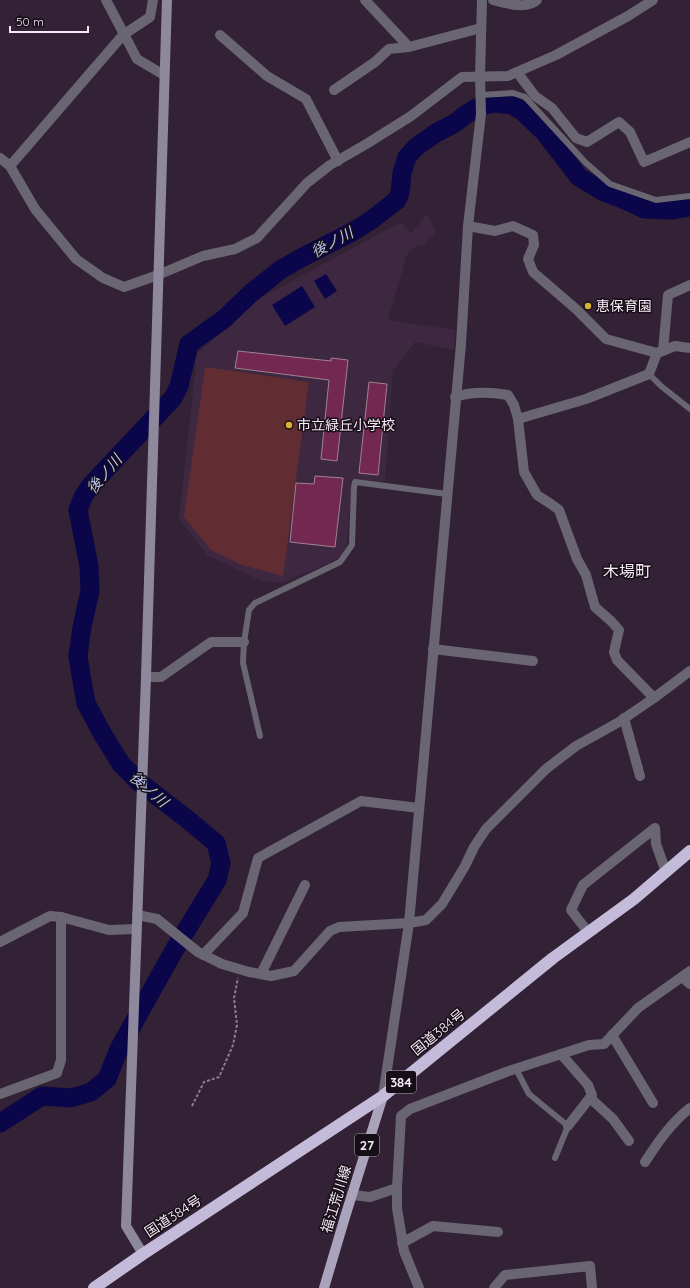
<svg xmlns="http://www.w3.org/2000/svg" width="690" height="1288" font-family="Quicksand,'Noto Sans JP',sans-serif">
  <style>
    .built { fill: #3e2841 }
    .green { fill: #612d32 }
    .water { fill: #0a0649 }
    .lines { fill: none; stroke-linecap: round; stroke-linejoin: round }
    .river { stroke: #0a0649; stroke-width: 19 }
    .building { fill: #722851; stroke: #a0818f }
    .path { stroke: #8d7e8f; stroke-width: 2; stroke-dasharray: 3 2; stroke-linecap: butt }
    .lane { stroke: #696672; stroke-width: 6 }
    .street { stroke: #696672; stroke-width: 10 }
    .secondary { stroke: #8d889b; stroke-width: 10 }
    .primary { stroke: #a9a3bb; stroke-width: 10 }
    .highway { stroke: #c3bbd9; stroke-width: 12 }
    .poi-dot { fill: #d8b434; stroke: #160e17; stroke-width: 1.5 }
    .labels { text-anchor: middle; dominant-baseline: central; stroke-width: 3; stroke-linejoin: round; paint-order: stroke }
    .shield { fill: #160e17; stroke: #b2a7b3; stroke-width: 1 }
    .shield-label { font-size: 13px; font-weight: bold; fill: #f5e9f6 }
    .poi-label { font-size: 14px; fill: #f5e9f6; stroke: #160e17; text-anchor: start }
    .street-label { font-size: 14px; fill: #f5e9f6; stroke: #160e17 }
    .water-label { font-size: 15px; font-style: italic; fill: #b9c5ed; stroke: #160e17 }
    .quarter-label { font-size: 16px; fill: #f5e9f6; stroke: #160e17 }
  </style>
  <rect width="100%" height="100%" fill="#332135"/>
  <!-- built -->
  <path class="built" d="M427 214 436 232 421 247 418 244 407 254 388 320 455 330 454 350 415 342 393 371 385 482 352 479 347 545 343 552 337 559 283 583 262 581 207 555 179 518 197 354 257 300 401 222 411 233Z"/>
  <!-- green -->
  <path class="green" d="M205 367 309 382 283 576 242 565 211 550 184 517Z"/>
  <!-- water -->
  <g class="water">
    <path d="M326 274 337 291 325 299 314 281Z"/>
    <path d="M302 286 315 307 285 326 272 305Z"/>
  </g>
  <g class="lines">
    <!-- river -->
    <path class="river" d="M0 1123 42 1096 71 1098 91 1092 107 1079 119 1049 176 947 217 880 221 863 216 843 187 819 139 782 121 764 102 733 86 703 82 681 78 656 82 627 90 591 89 566 78 510 83 497 91 485 173 398 179 386 189 344 224 319 250 294 280 270 303 257 352 232 370 221 397 200 400 193 402 173 407 157 416 147 436 133 455 123 465 115 480 106 494 103 512 105 522 111 544 132 579 177 602 191 632 203 644 209 671 210 690 207"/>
  </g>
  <!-- building -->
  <g class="building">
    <path d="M238 351 331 361V358L348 360 337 461 321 459 329 380 235 368Z"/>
    <path d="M369 382 387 384 378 475 359 473Z"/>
    <path d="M315 476 343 478 335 547 290 542 296 483 314 484Z"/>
  </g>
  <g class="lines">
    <!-- path -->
    <path class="path" d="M192 1106 204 1082 219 1077 233 1045 237 1025 234 998 238 978"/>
    <!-- lane -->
    <g class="lane">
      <path d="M481 95 513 93 525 97 585 162 610 184 656 200 690 196"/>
      <path d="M649 374 661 386 690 409"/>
      <path d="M260 736 243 663 244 642 249 610 255 603 340 562 352 545 354 487 355 482 447 494"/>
      <path d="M516 1069 529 1094 568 1126 555 1158"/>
    </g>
    <!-- street -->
    <g class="street">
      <path d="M106 0 137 59 164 75"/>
      <path d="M153 0 150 17 123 35 10 166 35 209 76 259 103 278 124 287 158 275 203 256 235 249 257 238 307 183 330 165 368 143 411 116 462 77 508 76 556 55 628 16 653 0"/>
      <path d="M365 0 409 47 481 28"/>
      <path d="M493 0C505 3 527 10 537 0"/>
      <path d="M220 35 267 76 306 99 338 161"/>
      <path d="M517 72 535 96 552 108 576 138 587 142 619 122 630 132 644 162 690 142"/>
      <path d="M334 90 375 62 389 49 409 47"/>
      <path d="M0 158 10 166"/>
      <path d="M468 226 495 231 513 226 533 235 534 245 528 259 533 272 576 309 606 339 657 353"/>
      <path d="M663 351 668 295 690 285"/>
      <path d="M455 397C473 391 490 392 508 395L514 405 518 419 524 472 537 495 551 504 559 510 577 559 586 575 595 607 611 621 619 630 614 652 617 660 654 698"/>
      <path d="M518 419 586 399 649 374 657 353 675 346 690 348"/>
      <path d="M433 649 533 661"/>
      <path d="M146 677H161L211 642H244"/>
      <path d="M624 718 640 776"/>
      <path d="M137 915 157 919 198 952 222 964 249 972 271 976 294 971 330 931 339 927 409 923 426 920 442 904 465 866 474 847 486 829 546 769 576 746 619 722 654 698 690 671"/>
      <path d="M588 932 571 910 583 885 655 828 656 844 666 872"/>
      <path d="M0 942 50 916 61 917 109 930 136 929"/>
      <path d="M203 955 243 913 258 858 361 801 419 808"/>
      <path d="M261 974 305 885"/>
      <path d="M682 977 690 984"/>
      <path d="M612 1035 653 1103"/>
      <path d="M561 1054 588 1085 592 1095 568 1126"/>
      <path d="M0 1094 57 1073 61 1060V917"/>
      <path d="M383 1096 409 923 461 344 468 226 481 114 480 76 482 0"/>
      <path d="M590 1098 613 1119 629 1141"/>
      <path d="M645 1162C658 1142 671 1123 690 1108"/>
      <path d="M352 1195 370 1197 397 1188"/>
      <path d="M402 1243 433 1226 498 1232"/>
      <path d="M419 1288 404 1251 397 1208V1188L401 1116 410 1109 506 1072 589 1045 604 1044 638 1008 690 971"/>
      <path d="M494 1288 505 1275 590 1266 592 1288"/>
    </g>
    <!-- secondary -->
    <path class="secondary" d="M143 1254 126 1226 146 677 167 0"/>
    <!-- primary -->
    <path class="primary" d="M324 1288 345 1217 383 1096"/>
    <!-- highway -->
    <path class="highway" d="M94 1288 143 1254 383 1096 553 958 634 899 690 851"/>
  </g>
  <!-- markers -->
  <g class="poi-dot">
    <circle cx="588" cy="306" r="4"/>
    <circle cx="289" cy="425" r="4"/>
  </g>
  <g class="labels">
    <!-- shield labels -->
    <g class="shield">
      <rect x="386" y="1071" width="30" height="22" rx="3"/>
      <rect x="355" y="1134" width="24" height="22" rx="3"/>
    </g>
    <g class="shield-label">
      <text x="401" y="1082">384</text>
      <text x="367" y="1145">27</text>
    </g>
    <!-- poi labels -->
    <g class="poi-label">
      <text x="596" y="306">恵保育園</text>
      <text x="297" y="425">市立緑丘小学校</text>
    </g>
    <!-- street labels -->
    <g class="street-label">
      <text transform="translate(438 1032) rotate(-39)">国道384号</text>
      <text transform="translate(336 1199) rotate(-73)">福江荒川線</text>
      <text transform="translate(173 1216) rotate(-33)">国道384号</text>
    </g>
    <!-- water labels -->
    <g class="water-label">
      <text transform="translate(332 242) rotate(-29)">後ノ川</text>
      <text transform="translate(104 474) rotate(-50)">後ノ川</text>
      <text transform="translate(149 789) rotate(41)">後ノ川</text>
    </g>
    <!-- quarter labels -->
    <g class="quarter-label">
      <text x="627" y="571">木場町</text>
    </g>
  </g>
  <!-- scale -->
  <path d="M10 26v6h78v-6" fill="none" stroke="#f5e9f6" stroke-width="2"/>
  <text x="16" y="26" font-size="12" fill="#f5e9f6" stroke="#160e17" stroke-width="3" paint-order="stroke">50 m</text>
</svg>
